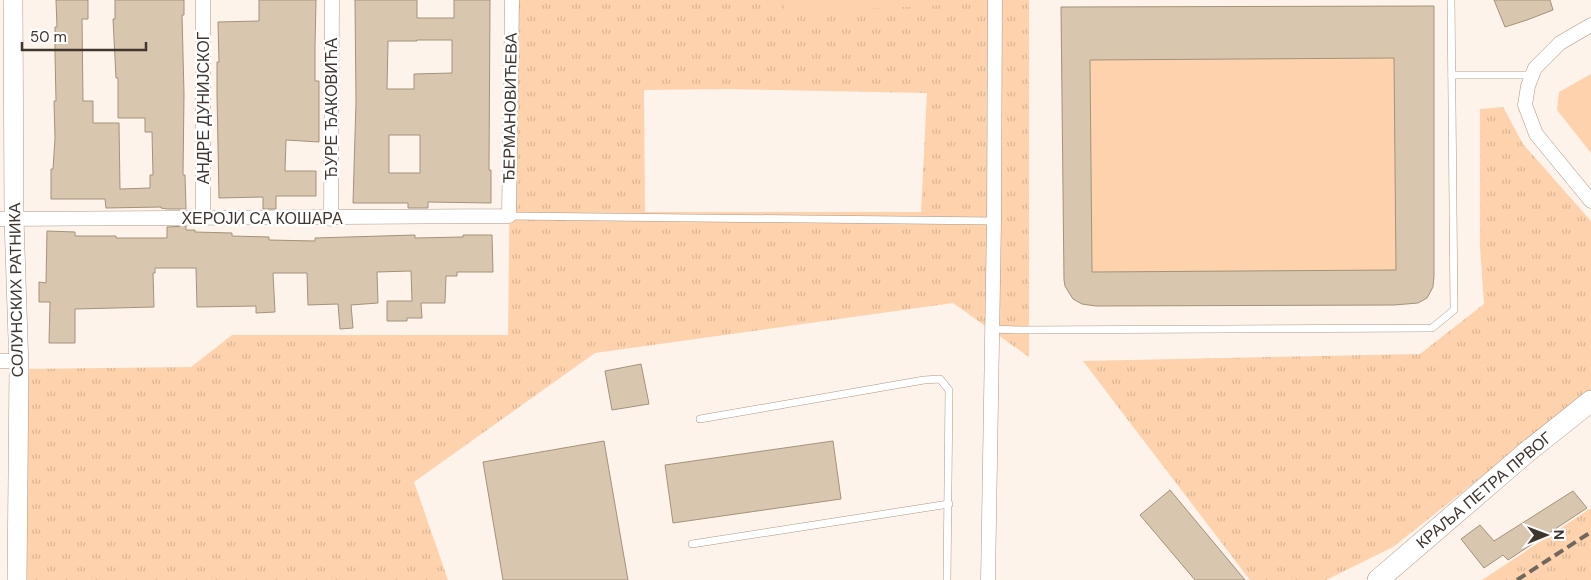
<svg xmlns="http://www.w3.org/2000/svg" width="1591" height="580" font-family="'DM Sans',sans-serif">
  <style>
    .grass { fill: url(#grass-tufts); fill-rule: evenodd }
    .park { fill: #fed2ac }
    .building { fill: #d9c6ae; stroke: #a3927b; fill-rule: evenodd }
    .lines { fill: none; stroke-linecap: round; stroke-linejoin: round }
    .lane-casing { stroke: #af9884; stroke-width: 8 }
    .street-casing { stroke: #af9884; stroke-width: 15 }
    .secondary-casing { stroke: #af9884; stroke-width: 20 }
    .primary-casing { stroke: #af9884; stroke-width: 22 }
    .lane { stroke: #fff; stroke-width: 7 }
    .street { stroke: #fff; stroke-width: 14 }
    .secondary { stroke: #fff; stroke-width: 19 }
    .primary { stroke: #fff; stroke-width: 21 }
    .rail { stroke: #71675f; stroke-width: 4; stroke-dasharray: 10 5; stroke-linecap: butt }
    .labels { text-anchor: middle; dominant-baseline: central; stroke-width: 5; stroke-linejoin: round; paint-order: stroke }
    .street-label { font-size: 16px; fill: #40362e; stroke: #fff }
  </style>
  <defs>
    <pattern id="grass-tufts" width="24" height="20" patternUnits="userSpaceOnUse" patternTransform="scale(1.25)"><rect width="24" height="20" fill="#fed2ac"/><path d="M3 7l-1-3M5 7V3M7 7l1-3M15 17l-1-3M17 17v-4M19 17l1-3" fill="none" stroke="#dbb594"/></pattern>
  </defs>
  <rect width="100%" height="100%" fill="#fdf3ea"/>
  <!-- grass -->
  <g class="grass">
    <path d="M512 0H1029V357L953 303 595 353 414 482 448 580H17L19 369 191 367 232 335H508ZM725 89 927 93 921 212H645L644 90Z"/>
    <path d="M1503 107 1523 144 1591 221V390L1393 547 1326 580H1250L1083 361 1420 354 1484 304 1480 246V109Z"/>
    <path d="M1591 508V580H1482Z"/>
  </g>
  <!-- park -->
  <g class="park">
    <path d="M783 0H966V4L784 13Z"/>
    <path d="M1434 6V276C1430 305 1419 302 1394 305L1096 306C1077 304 1068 299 1064 280L1061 7Z"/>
    <path d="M1591 74V153L1557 110 1559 92Z"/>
  </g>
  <!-- building -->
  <g class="building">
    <path d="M56 0H88V19H82L83 101H93V123H119L120 189 150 188V175H153L152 132H145V118H118V78H116L113 19H115V0H184V15H182L184 94 183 175H185L186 209H167L161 208V207L106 208 105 199H51V169H53L55 138 54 101H56L55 53V27H57Z"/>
    <path d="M259 0H316L315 46V81H319V142L286 140 285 171H316V196H276V209H263V197L219 198 217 94V62H219L218 22 259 21Z"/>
    <path d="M355 0H417V18H454V0H490L489 170H491V203L428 202V208H408V203H353L356 102ZM417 40H452V73L414 74V89H387L388 41H417ZM389 135H420V173H389Z"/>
    <path d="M1494 0H1550L1553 10 1527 20 1505 27Z"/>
    <path d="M1434 6V276L1433 287 1427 298 1418 303 1394 305 1096 306 1082 304 1073 299 1065 286 1064 280 1061 7ZM1394 58 1396 270 1092 272 1090 60Z"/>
    <path d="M186 226V230H195V232L232 233V236L269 237V240L315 241V238L415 235V238L463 237V235H492L493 272H457V276H446L445 303H421L422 318H407V321H387V301H412L411 271 377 272 378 303 351 305 353 328 340 329 338 304 308 305 307 273H273L275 312 256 313V306L197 307 196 268H155V273H153L154 307 75 309V343H49L50 302H39V282L46 283 47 231 75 232V236H116V238H167V227Z"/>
    <path d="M641 364 649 404 612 410 605 371Z"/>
    <path d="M604 441 628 580H503L483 462Z"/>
    <path d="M833 441 841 499 673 523 665 465Z"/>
    <path d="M1170 490 1245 580H1195L1140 515Z"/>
    <path d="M1573 491 1587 508 1508 560 1503 555 1484 568 1461 539 1480 525 1494 541Z"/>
  </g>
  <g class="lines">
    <!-- lane casing -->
    <g class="lane-casing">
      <g id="lane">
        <path d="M1452 75H1532"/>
        <path d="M509 216 994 221"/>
        <path d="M992 329 1021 330 1432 328 1454 310 1451 0"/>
        <path d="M700 419 924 380 940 379 949 390 947 580"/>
        <path d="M692 544 949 504"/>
      </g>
    </g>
    <!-- street casing -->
    <g class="street-casing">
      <g id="street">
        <path d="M1591 25 1560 43 1535 68 1528 86 1525 105 1536 134 1591 201"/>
        <path d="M203 217V0"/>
        <path d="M0 219C170 217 339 218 509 216L512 0"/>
        <path d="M331 219 332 0"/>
        <path d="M0 361H19"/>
        <path d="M988 580 994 221 995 0"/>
      </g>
    </g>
    <!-- secondary casing -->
    <g class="secondary-casing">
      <path id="secondary" d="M13 0 14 219 19 369 17 580"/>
    </g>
    <!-- primary casing -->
    <g class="primary-casing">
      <path id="primary" d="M1378 580 1527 452 1591 401"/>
    </g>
    <!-- lane -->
    <use href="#lane" class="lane"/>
    <!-- street -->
    <use href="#street" class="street"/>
    <!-- secondary -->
    <use href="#secondary" class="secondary"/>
    <!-- primary -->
    <use href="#primary" class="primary"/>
    <!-- rail -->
    <path class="rail" d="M1517 580 1591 532"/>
  </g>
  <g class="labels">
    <!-- street labels -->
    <g class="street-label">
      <text transform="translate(203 108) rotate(-90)">АНДРЕ ДУНИЈСКОГ</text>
      <text transform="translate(510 108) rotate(-89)">ЂЕРМАНОВИЋЕВА</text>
      <text transform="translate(331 109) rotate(-90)">ЂУРЕ ЂАКОВИЋА</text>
      <text x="262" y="218">ХЕРОЈИ СА КОШАРА</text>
      <text transform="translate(16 290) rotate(-91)">СОЛУНСКИХ РАТНИКА</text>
      <text transform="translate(1484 490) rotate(-40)">КРАЉА ПЕТРА ПРВОГ</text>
    </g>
  </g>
  <!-- north arrow -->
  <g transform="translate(1546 535) rotate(89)" stroke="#ffffff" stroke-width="4" paint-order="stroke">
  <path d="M0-4L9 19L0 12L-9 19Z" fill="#40362e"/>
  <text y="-8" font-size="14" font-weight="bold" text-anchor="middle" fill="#40362e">N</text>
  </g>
  <!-- scale -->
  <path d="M22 42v8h124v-8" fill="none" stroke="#40362e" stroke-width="2.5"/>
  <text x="30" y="42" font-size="15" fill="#40362e" stroke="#ffffff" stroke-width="4" paint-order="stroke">50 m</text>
</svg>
